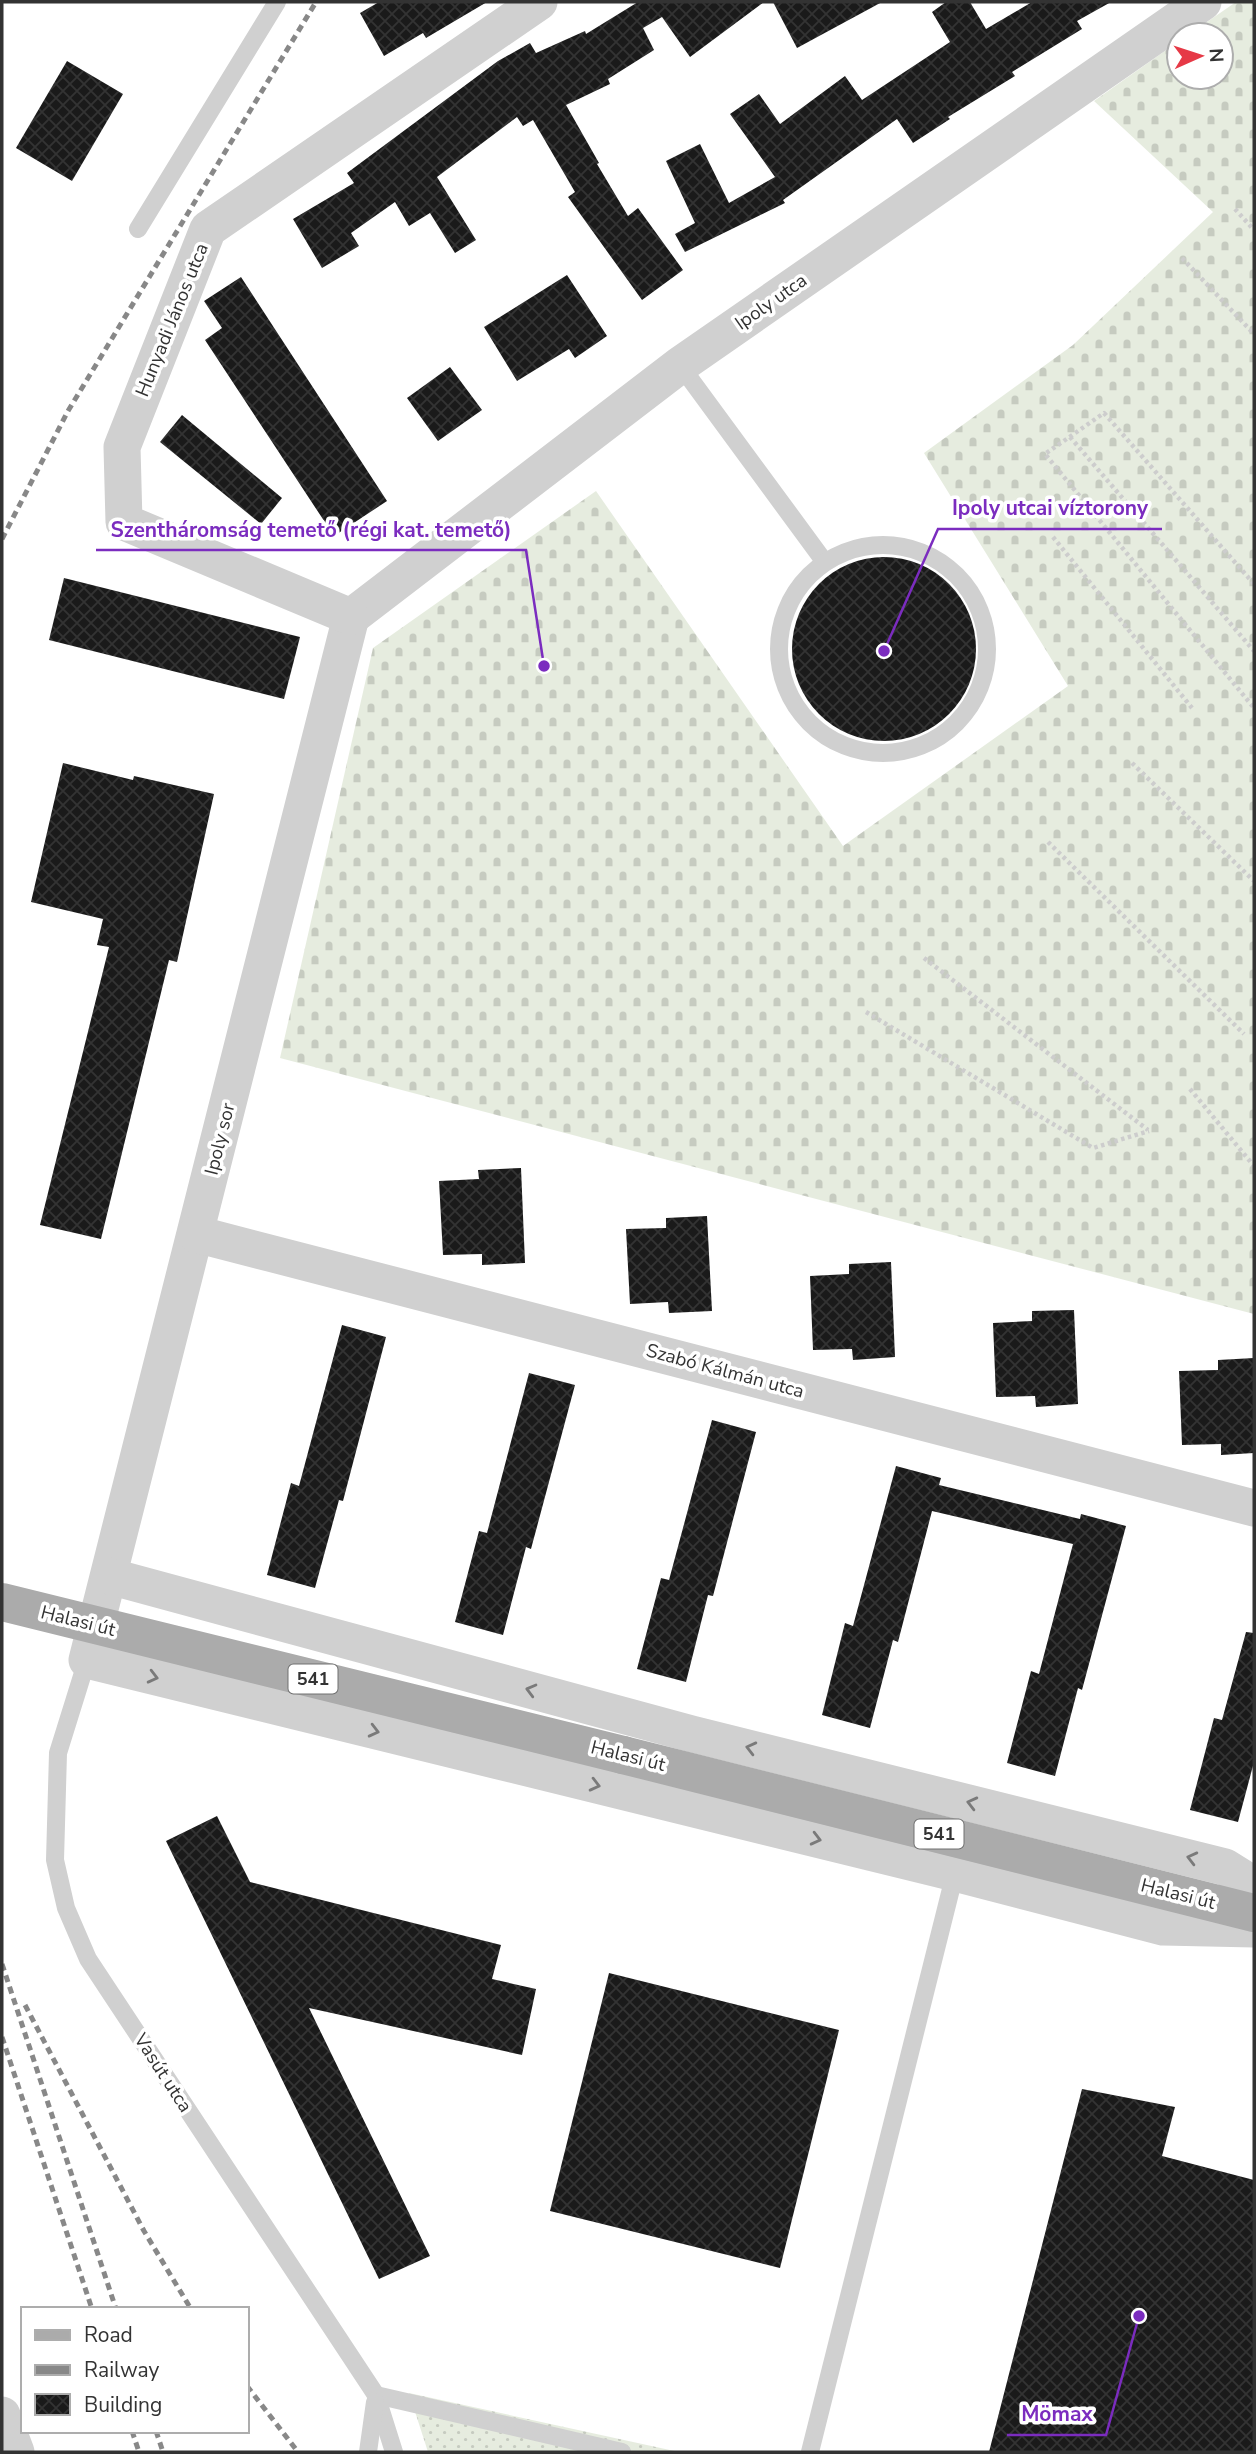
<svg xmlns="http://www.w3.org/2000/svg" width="1256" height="2454" font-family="'Nunito Sans',sans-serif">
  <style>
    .grass { fill: url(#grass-dots) }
    .cemetery { fill: url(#cemetery-stones) }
    .building { fill: url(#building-cross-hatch) }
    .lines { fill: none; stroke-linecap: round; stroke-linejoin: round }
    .path { stroke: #cdcdcd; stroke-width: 4.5; stroke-dasharray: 3.5 3.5; stroke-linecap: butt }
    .service { stroke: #d0d0d0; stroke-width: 18 }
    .minor { stroke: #d0d0d0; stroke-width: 37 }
    .primary { stroke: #ababab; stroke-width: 38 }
    .rail { stroke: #888; stroke-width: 5; stroke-dasharray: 7 5; stroke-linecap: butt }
    .primary-bridge { stroke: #ababab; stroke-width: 38 }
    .oneway { stroke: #7a7a7a }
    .labels { text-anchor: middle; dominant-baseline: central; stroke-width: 7; stroke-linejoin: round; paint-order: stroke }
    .shield { fill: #fff; stroke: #707070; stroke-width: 2 }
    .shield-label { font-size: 18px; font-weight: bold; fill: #333 }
    .street-label { font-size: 19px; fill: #333; stroke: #fff }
    .leader { fill: none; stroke: #7b2cbf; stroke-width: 2.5 }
    .callout-dot { fill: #7b2cbf; stroke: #fff; stroke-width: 2.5 }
    .callout-label { font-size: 21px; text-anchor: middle; font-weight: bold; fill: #7b2cbf; stroke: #fff; stroke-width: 7; stroke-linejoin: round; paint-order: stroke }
  </style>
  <defs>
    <pattern id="grass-dots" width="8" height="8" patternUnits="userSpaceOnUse" patternTransform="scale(1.75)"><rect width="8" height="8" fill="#e6ecdf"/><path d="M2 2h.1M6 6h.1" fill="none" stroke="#c6cbc0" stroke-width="1.8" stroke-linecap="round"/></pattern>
    <pattern id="cemetery-stones" width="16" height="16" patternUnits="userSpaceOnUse" patternTransform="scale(1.75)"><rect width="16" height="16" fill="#e6ecdf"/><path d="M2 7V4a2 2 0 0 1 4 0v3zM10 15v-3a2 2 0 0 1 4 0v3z" fill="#c6cbc0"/></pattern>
    <pattern id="building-cross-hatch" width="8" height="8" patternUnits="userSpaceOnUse" patternTransform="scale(1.75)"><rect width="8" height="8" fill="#1a1a1a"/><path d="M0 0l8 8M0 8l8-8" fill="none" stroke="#333"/></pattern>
  </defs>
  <rect width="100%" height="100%" fill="#fff"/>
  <!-- grass -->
  <path class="grass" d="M409 2393 679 2452H428Z"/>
  <!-- cemetery -->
  <path class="cemetery" d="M1236 2H1254V1314L280 1058 373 648 596 491 843 846 1068 686 924 453 1073 345 1213 212 1094 101 1179 41V77H1221V35H1188Z"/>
  <!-- building -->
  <g class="building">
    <path d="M379 2H487L426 38 423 33 384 56 360 13Z"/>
    <path d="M638 2H764L690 57 662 17 643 28 654 50 608 79 610 84 566 105 599 163 597 164 628 216 638 208 683 270 642 300 568 197 575 192 533 120 523 126 517 117 437 177 476 240 455 253 430 213 409 226 395 202 351 233 359 246 322 268 293 219 354 183 347 173 498 61 530 43 536 53 585 31 586 34Z"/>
    <path d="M773 2H882L797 48Z"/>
    <path d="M946 2H970L986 29 1032 2H1111L1077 21 1082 29 1012 72 1015 76 948 117 950 119 913 143 897 119 783 200 785 203 685 252 675 234 695 223 666 161 700 144 729 203 775 177 730 114 759 94 780 124 845 76 862 100 950 42 932 12Z"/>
    <path d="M67 61 123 94 72 181 16 148Z"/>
    <path d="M567 275 607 336 575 358 569 349 517 381 484 327Z"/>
    <path d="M241 277 387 501 334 536 205 340 222 328 204 301Z"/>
    <path d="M450 367 482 410 438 441 407 398Z"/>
    <path d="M182 415 282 498 261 524 160 442Z"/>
    <circle cx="884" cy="649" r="92"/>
    <path d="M64 578 300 637 284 699 49 640Z"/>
    <path d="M63 763 133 780 134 776 214 794 177 962 169 960 101 1239 40 1225 109 947 97 945 103 919 31 902Z"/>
    <path d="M521 1168 525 1263 482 1265V1254L443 1255 439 1181 479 1179 478 1170Z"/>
    <path d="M707 1216 712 1311 669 1313 668 1302 630 1304 626 1229 666 1228V1218Z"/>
    <path d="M891 1262 895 1357 853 1360 852 1349 813 1350 810 1276 849 1274V1264Z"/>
    <path d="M1074 1310 1078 1404 1036 1407 1035 1396 996 1397 993 1323 1032 1321V1311Z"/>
    <path d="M342 1325 386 1337 343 1501 339 1500 315 1588 267 1575 291 1483 299 1486Z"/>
    <path d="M1254 1358V1453L1221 1455V1444L1182 1445 1179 1371 1218 1370V1360Z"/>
    <path d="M529 1373 575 1385 531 1549 526 1547 503 1635 455 1622 479 1531 487 1533Z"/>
    <path d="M712 1420 756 1432 713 1596 708 1595 686 1682 637 1669 661 1578 669 1580Z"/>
    <path d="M896 1466 941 1478 939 1485 1080 1519 1081 1514 1126 1526 1082 1690 1078 1688 1055 1776 1007 1763 1031 1671 1039 1674 1073 1544 932 1511 898 1642 893 1640 870 1728 822 1715 845 1623 853 1626Z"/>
    <path d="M1246 1632 1254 1633V1762L1238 1822 1190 1810 1214 1718 1222 1720Z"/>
    <path d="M217 1816 250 1882 501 1945 492 1979 536 1989 522 2055 309 2008 430 2256 379 2279 166 1841Z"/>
    <path d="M609 1973 839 2030 780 2268 550 2211Z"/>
    <path d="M1082 2089 1175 2107 1162 2156 1254 2180V2452H989Z"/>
  </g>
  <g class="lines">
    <!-- path -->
    <g class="path">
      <path d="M1235 209 1254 230"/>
      <path d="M1182 258 1254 334"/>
      <path d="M1070 437 1254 651"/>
      <path d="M1053 537 1192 708"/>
      <path d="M1254 584 1104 413 1045 454 1254 708"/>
      <path d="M1132 763 1254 881"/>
      <path d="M1048 842 1244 1034"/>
      <path d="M924 958 1148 1130"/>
      <path d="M866 1012 1093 1148 1149 1131"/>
      <path d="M1190 1089 1254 1166"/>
    </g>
    <!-- service -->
    <g class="service">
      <path d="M138 229 277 2"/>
      <path d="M680 365 824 561"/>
      <circle cx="883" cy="649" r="104"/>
      <path d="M87 1660 58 1753 55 1860 66 1908 88 1959 376 2395 394 2452"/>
      <path d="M376 2395 622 2452"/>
      <path d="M368 2452 375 2402"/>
      <path d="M810 2452 955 1873"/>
    </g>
    <!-- minor -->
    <g class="minor">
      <path d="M351 617 87 1660 955 1873 1163 1927 1254 1929"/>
      <path d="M351 617 680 365 1203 2"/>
      <path d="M351 617 124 522 122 447 208 229 539 2"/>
      <path d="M196 1234 1254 1508"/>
      <path d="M109 1576 692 1734 1225 1867 1254 1885"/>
      <path d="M2 2415 16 2452"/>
    </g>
    <!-- primary -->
    <path class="primary" d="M623 1755 1254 1913"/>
    <!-- rail -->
    <g class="rail">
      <path d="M2 539 68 411 316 2"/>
      <path d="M2 1964 116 2309"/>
      <path d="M25 2005 144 2231 191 2309"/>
      <path d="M2 2037 92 2309"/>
      <path d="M247 2386 298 2452"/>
      <path d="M132 2431 139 2452"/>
      <path d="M156 2431 163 2452"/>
    </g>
    <!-- primary-bridge -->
    <path class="primary-bridge" d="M2 1602 623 1755"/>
  </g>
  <!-- one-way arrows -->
  <defs><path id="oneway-chevron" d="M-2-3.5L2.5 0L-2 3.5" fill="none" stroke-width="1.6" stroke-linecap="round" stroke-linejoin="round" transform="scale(1.75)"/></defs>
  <g class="oneway">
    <use href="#oneway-chevron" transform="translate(153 1677) rotate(14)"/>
    <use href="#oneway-chevron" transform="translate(531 1690) rotate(-165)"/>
    <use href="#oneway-chevron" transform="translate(374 1731) rotate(14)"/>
    <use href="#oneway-chevron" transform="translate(751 1748) rotate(-166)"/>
    <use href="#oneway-chevron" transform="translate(595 1785) rotate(14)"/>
    <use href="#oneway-chevron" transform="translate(972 1803) rotate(-166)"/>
    <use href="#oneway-chevron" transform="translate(816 1839) rotate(14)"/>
    <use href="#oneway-chevron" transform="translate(1192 1858) rotate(-166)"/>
  </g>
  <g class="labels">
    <!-- shield labels -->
    <g class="shield">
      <rect x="288.5" y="1664.5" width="49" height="29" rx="5"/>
      <rect x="914.5" y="1819.5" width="49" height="29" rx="5"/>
    </g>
    <g class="shield-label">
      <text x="313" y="1679">541</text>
      <text x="939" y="1834">541</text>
    </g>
    <!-- street labels -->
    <g class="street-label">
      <text transform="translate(771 302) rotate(-35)">Ipoly utca</text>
      <text transform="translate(172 320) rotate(-68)">Hunyadi János utca</text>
      <text transform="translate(220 1139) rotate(-76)">Ipoly sor</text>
      <text transform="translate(725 1371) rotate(15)">Szabó Kálmán utca</text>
      <text transform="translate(78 1621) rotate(14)">Halasi út</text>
      <text transform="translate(628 1756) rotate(14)">Halasi út</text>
      <text transform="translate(1178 1894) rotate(14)">Halasi út</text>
      <text transform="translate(163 2073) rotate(57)">Vasút utca</text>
    </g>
  </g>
  <!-- callouts -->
  <path class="leader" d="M884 651L938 529H1162M544 666L526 550H96M1139 2316L1106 2435H1007"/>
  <g class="callout-dot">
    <circle cx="884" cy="651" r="7"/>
    <circle cx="544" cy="666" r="7"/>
    <circle cx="1139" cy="2316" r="7"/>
  </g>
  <g class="callout-label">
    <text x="1050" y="515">Ipoly utcai víztorony</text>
    <text x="311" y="537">Szentháromság temető (régi kat. temető)</text>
    <text x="1057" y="2421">Mömax</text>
  </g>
  <!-- border -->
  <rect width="1256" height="2454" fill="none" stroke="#333333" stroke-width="7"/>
  <!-- legend -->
  <rect x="21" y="2307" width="228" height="126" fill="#ffffff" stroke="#adadad" stroke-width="2"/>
  <rect x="35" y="2330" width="35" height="10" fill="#ababab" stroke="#adadad" stroke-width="2"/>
  <text x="84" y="2342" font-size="21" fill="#333333">Road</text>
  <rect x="35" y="2365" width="35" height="10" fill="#888888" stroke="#adadad" stroke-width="2"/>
  <text x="84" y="2377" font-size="21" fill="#333333">Railway</text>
  <rect x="35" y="2394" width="35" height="21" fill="url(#building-cross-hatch)" stroke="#adadad" stroke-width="2"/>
  <text x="84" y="2412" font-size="21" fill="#333333">Building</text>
  <!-- north arrow -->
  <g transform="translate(1200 56) rotate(87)"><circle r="33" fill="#ffffff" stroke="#adadad" stroke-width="2"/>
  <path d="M0-5L12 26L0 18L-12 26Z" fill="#e63946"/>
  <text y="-10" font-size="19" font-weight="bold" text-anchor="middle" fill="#333333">N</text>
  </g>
</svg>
